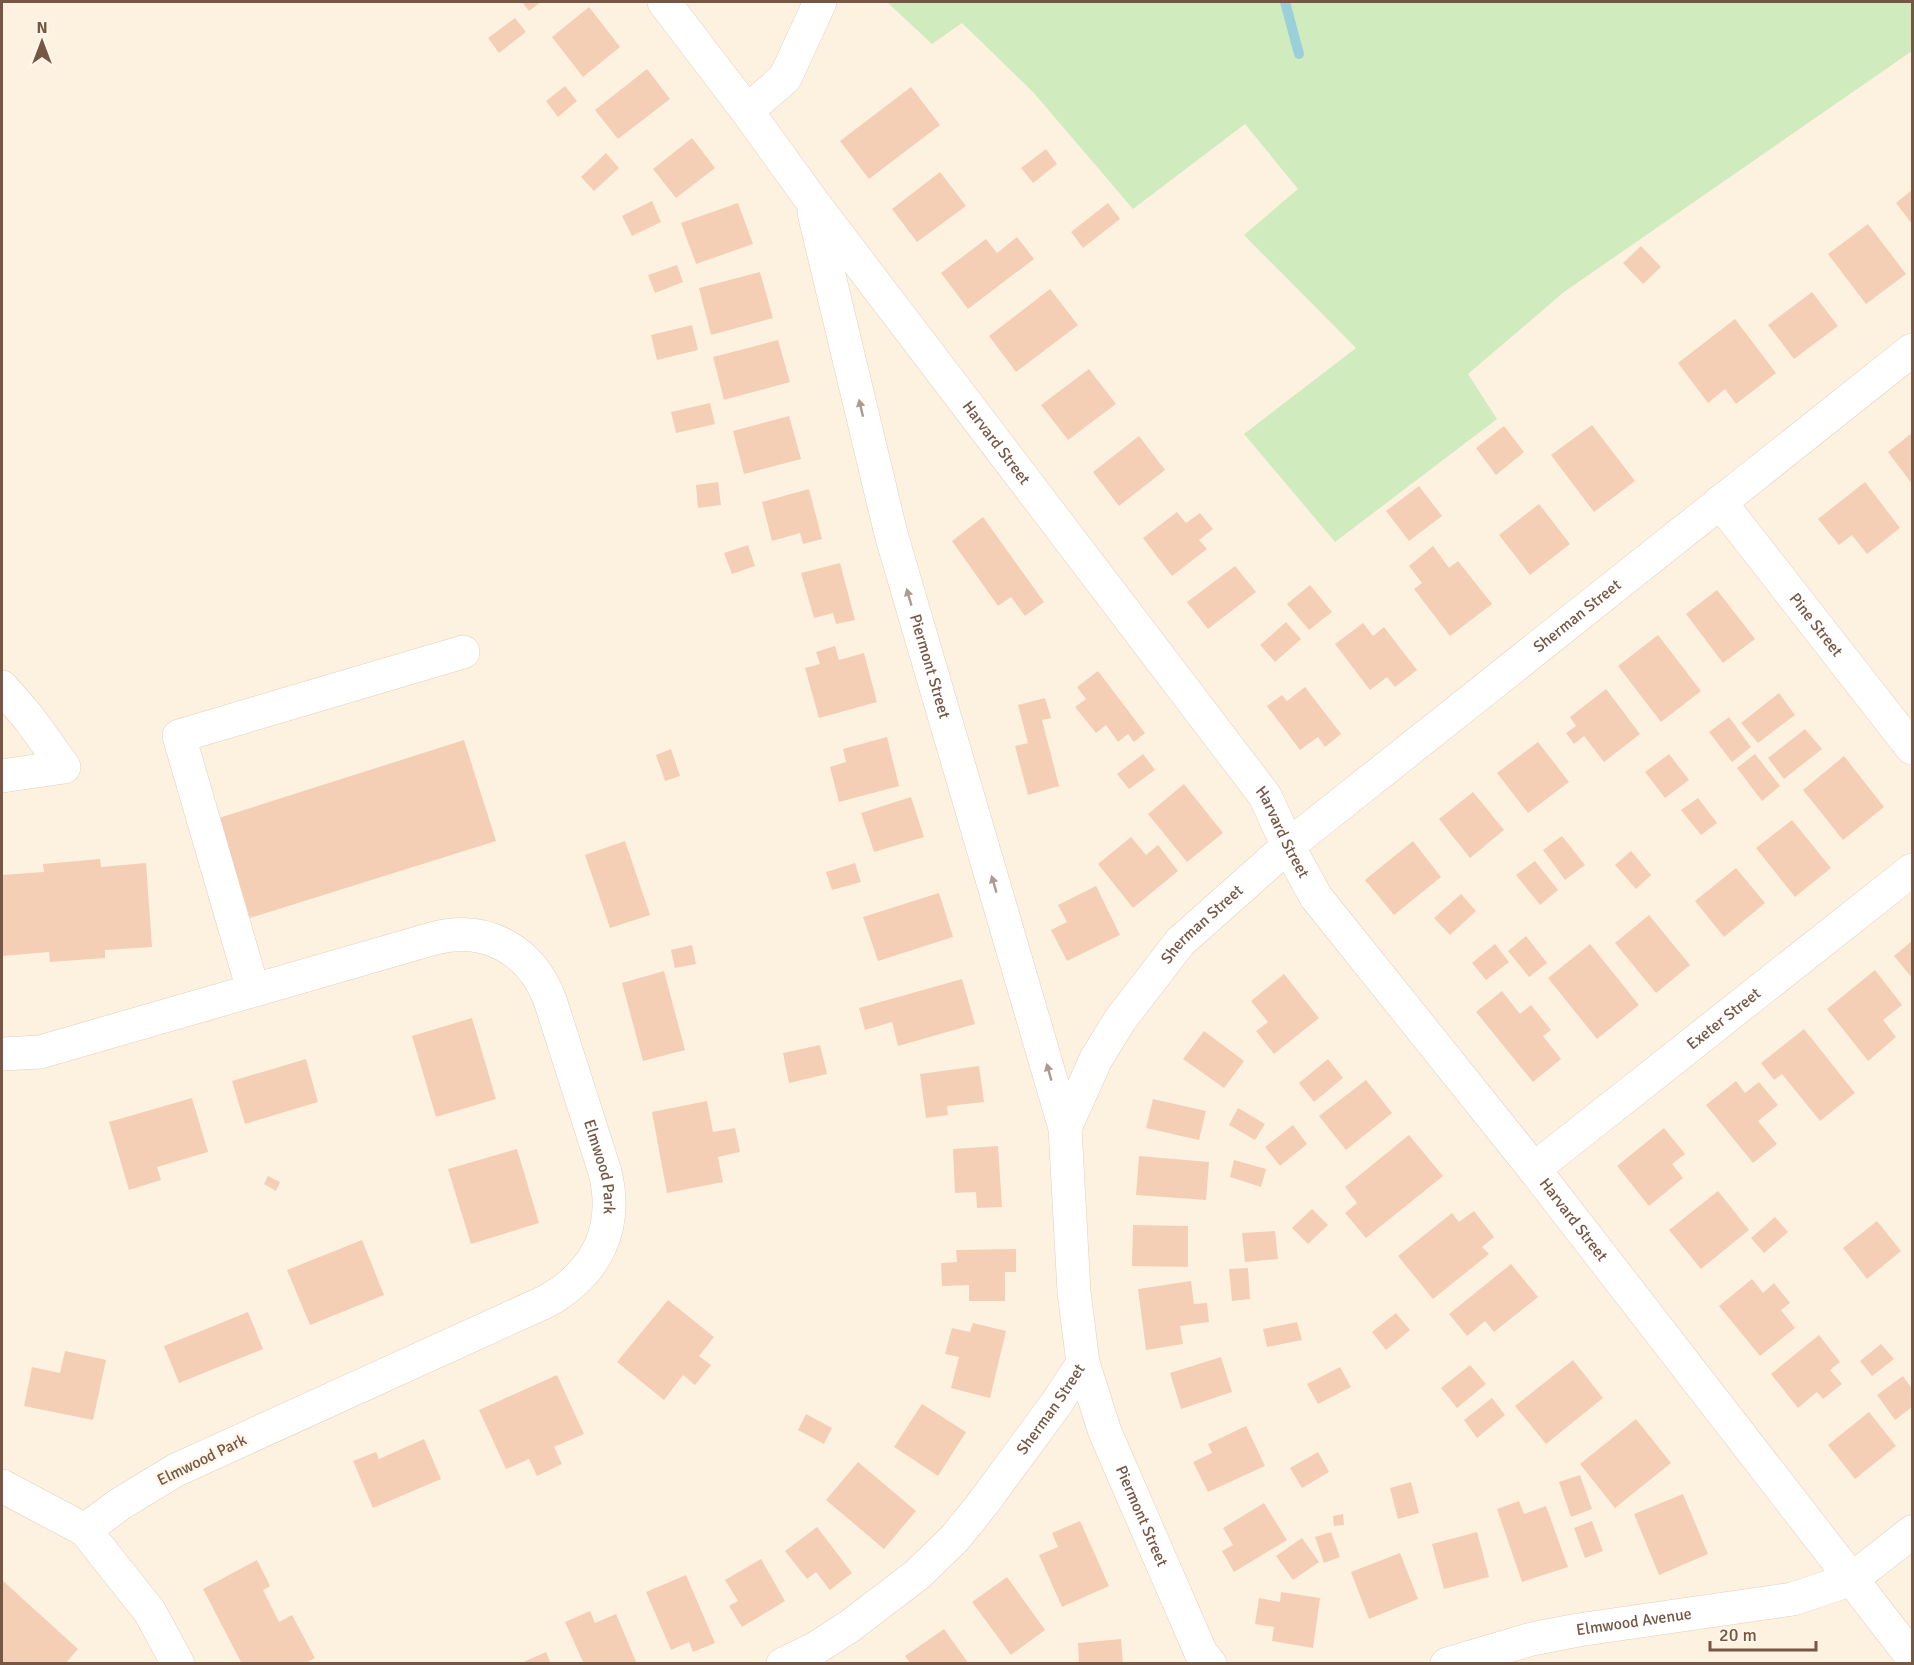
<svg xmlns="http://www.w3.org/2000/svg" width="1914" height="1665" font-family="Signika,sans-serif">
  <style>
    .green { fill: #d0ebbe }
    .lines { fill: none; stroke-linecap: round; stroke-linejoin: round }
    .stream { stroke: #9ad0da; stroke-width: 10 }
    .building { fill: #f4cfb6 }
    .minor-casing { stroke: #e2cebc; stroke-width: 34 }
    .minor { stroke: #fff; stroke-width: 33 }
    .oneway { fill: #ad9a90 }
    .labels { text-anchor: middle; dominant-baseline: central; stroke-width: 5; stroke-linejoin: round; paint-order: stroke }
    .street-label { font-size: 16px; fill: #765746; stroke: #fff6e8 }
  </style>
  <rect width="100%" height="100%" fill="#fdf2e0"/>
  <!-- green -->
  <path class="green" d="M887 2H1912V51L1564 292 1468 374 1497 419 1335 542 1244 434 1356 348 1244 235 1298 189 1245 124 1133 209 1033 92 962 23 932 44Z"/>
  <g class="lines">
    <!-- stream -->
    <path class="stream" d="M1285 2 1299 54"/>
  </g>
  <!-- building -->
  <g class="building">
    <path d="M522 2H541L529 11Z"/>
    <path d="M589 7 620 47 583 77 552 37Z"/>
    <path d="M515 18 526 32 499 53 488 38Z"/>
    <path d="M647 69 670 99 618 139 595 110Z"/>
    <path d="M565 86 577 101 558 117 546 101Z"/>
    <path d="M911 87 940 125 869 179 840 141Z"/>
    <path d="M692 138 715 168 676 198 653 169Z"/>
    <path d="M1046 149 1057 164 1033 183 1021 168Z"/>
    <path d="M606 153 619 168 594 191 581 177Z"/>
    <path d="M940 172 966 206 917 242 892 209Z"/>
    <path d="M1912 190V224L1896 203Z"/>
    <path d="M652 201 661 222 632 236 622 216Z"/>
    <path d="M738 203 753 244 696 264 681 223Z"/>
    <path d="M1108 203 1120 219 1083 248 1071 232Z"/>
    <path d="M1868 224 1906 274 1866 304 1828 254Z"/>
    <path d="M1017 237 1034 259 968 309 941 273 986 239 997 253Z"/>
    <path d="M1641 246 1661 267 1643 284 1623 263Z"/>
    <path d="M677 265 683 282 655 293 648 275Z"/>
    <path d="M760 272 773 318 711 335 699 288Z"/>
    <path d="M1050 289 1078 325 1016 372 989 336Z"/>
    <path d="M1812 292 1838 326 1794 359 1768 325Z"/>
    <path d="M1735 319 1776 373 1736 404 1725 389 1708 403 1678 363Z"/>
    <path d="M692 325 698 350 657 360 651 335Z"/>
    <path d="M778 340 790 382 724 400 713 357Z"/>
    <path d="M1089 369 1116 404 1068 440 1041 405Z"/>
    <path d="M710 403 715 424 676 433 671 412Z"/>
    <path d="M789 416 801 459 744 474 733 431Z"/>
    <path d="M1592 425 1635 481 1594 512 1551 455Z"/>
    <path d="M1504 426 1524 452 1496 475 1476 448Z"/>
    <path d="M1912 433V484L1888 452Z"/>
    <path d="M1139 436 1165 470 1119 506 1093 472Z"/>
    <path d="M718 482 721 505 698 508 696 485Z"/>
    <path d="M1865 482 1900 528 1867 554 1852 535 1839 545 1818 519Z"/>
    <path d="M1419 486 1442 516 1409 541 1386 511Z"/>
    <path d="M809 489 822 539 803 544 800 533 772 541 762 502Z"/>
    <path d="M1539 504 1570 544 1530 575 1499 535Z"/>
    <path d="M1177 512 1186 523 1200 513 1213 529 1199 540 1207 549 1172 576 1143 538Z"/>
    <path d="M983 517 1044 602 1025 616 1011 597 998 606 952 541Z"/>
    <path d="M748 545 755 566 732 574 724 553Z"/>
    <path d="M1433 546 1449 568 1458 561 1492 604 1450 636 1414 589 1422 583 1409 566Z"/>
    <path d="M840 563 855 620 836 624 833 613 814 618 801 573Z"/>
    <path d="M1235 566 1256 592 1208 629 1187 602Z"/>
    <path d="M1310 585 1332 612 1309 630 1287 604Z"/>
    <path d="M1717 590 1755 639 1723 663 1686 614Z"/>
    <path d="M1286 622 1301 639 1275 662 1260 645Z"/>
    <path d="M1363 623 1373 636 1384 627 1417 670 1395 687 1387 677 1370 690 1335 644Z"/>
    <path d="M1658 635 1701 691 1661 722 1618 666Z"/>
    <path d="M835 646 839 660 864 653 877 702 819 718 805 668 820 664 816 652Z"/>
    <path d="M1098 671 1145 733 1134 742 1128 734 1118 742 1106 725 1096 733 1075 707 1086 699 1077 687Z"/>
    <path d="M1305 687 1341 734 1325 747 1318 737 1300 750 1267 706 1282 695 1287 701Z"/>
    <path d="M1606 689 1640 734 1604 762 1584 736 1574 744 1566 733 1576 726 1570 717Z"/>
    <path d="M1779 693 1795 715 1758 743 1741 723Z"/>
    <path d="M1045 698 1051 718 1042 720 1059 786 1028 795 1015 746 1028 743 1018 705Z"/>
    <path d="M1729 717 1751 747 1732 762 1709 732Z"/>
    <path d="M1805 729 1822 749 1784 779 1768 758Z"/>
    <path d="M887 737 899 786 839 802 830 767 846 762 843 749Z"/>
    <path d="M464 740 496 841 250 918 219 818Z"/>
    <path d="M1538 742 1569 782 1528 813 1497 773Z"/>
    <path d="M671 749 680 776 665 781 656 755Z"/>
    <path d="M1143 754 1155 770 1129 789 1117 774Z"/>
    <path d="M1669 754 1689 780 1665 798 1645 772Z"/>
    <path d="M1755 754 1780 786 1762 801 1737 768Z"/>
    <path d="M1844 756 1884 807 1843 840 1803 790Z"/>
    <path d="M1184 784 1223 833 1187 862 1148 814Z"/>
    <path d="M1473 792 1504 830 1470 858 1439 819Z"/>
    <path d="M911 797 924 837 874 852 861 813Z"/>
    <path d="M1698 798 1717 823 1701 835 1681 810Z"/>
    <path d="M1792 820 1831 868 1795 897 1756 848Z"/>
    <path d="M1562 836 1585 865 1565 880 1543 850Z"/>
    <path d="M1131 837 1146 855 1158 845 1178 871 1133 908 1098 864Z"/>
    <path d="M625 841 650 915 610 928 585 855Z"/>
    <path d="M1413 841 1441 877 1394 915 1365 880Z"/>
    <path d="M1631 851 1651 875 1636 889 1615 865Z"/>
    <path d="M100 859 101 867 146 863 152 947 105 950V958L50 962 49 952 2 956V875L44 872 43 864Z"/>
    <path d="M1535 861 1558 890 1540 905 1516 875Z"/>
    <path d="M855 863 861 882 832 890 826 872Z"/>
    <path d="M1736 868 1765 903 1724 937 1695 901Z"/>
    <path d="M1096 886 1120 935 1067 961 1051 930 1067 922 1058 905Z"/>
    <path d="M939 893 953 937 878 961 863 917Z"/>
    <path d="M1461 894 1476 911 1450 935 1434 918Z"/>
    <path d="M1649 915 1690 965 1656 993 1615 943Z"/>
    <path d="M1526 936 1547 963 1529 977 1508 951Z"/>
    <path d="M1912 941V978L1894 956Z"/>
    <path d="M1495 944 1509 962 1486 980 1472 963Z"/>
    <path d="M1590 944 1639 1005 1597 1039 1548 978Z"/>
    <path d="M692 945 696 964 675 968 671 950Z"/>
    <path d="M1875 970 1902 1005 1883 1020 1896 1037 1868 1061 1827 1009Z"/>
    <path d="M664 971 685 1050 643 1061 622 983Z"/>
    <path d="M1284 974 1319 1018 1274 1054 1256 1031 1268 1022 1251 1001Z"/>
    <path d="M962 979 975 1024 898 1046 892 1022 865 1030 859 1008Z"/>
    <path d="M1502 991 1520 1014 1531 1005 1551 1030 1543 1036 1561 1059 1533 1082 1476 1012Z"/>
    <path d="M472 1018 496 1099 436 1117 412 1036Z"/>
    <path d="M1804 1029 1855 1093 1820 1121 1782 1074 1774 1080 1761 1063Z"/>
    <path d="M1204 1031 1244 1061 1224 1088 1183 1059Z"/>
    <path d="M820 1045 827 1074 789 1083 783 1053Z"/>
    <path d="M306 1059 318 1102 245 1124 232 1081Z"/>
    <path d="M1328 1059 1343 1078 1314 1102 1299 1083Z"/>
    <path d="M979 1066 984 1102 947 1106 948 1115 926 1118 920 1074Z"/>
    <path d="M1366 1080 1392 1113 1346 1150 1319 1116Z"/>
    <path d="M1736 1081 1745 1093 1759 1082 1778 1105 1758 1121 1777 1144 1753 1163 1706 1105Z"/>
    <path d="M192 1098 208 1152 157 1167 161 1180 129 1190 109 1122Z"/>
    <path d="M1153 1099 1206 1111 1199 1140 1146 1128Z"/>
    <path d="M707 1101 713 1132 735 1128 740 1152 718 1157 723 1182 667 1193 652 1112Z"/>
    <path d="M1238 1108 1265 1124 1255 1140 1229 1125Z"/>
    <path d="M1293 1125 1307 1144 1280 1166 1265 1147Z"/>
    <path d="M1664 1128 1685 1154 1672 1164 1683 1178 1649 1206 1617 1166Z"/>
    <path d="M1409 1135 1443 1176 1366 1238 1345 1213 1357 1203 1345 1187Z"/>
    <path d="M998 1146 1002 1207 977 1208 976 1192 955 1193 953 1149Z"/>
    <path d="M517 1149 539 1223 471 1244 448 1169Z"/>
    <path d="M1139 1156 1209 1162 1206 1200 1136 1195Z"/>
    <path d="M1234 1160 1266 1169 1261 1187 1230 1177Z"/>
    <path d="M268 1176 280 1182 276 1191 264 1184Z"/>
    <path d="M1718 1191 1749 1230 1701 1269 1669 1230Z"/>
    <path d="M1312 1209 1328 1225 1308 1244 1292 1228Z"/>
    <path d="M1474 1211 1494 1237 1482 1247 1489 1254 1433 1299 1398 1256 1452 1213 1459 1222Z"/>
    <path d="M1775 1217 1788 1232 1764 1253 1751 1238Z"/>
    <path d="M1877 1221 1901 1251 1867 1279 1843 1248Z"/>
    <path d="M1133 1225 1188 1226V1267L1132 1266Z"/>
    <path d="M1275 1231 1278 1259 1245 1262 1242 1233Z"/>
    <path d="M362 1240 384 1295 310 1325 287 1270Z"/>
    <path d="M1016 1249V1272H1005V1301H969V1285L942 1286 941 1263 957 1262 956 1250Z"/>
    <path d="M1511 1264 1538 1297 1494 1332 1485 1321 1467 1336 1449 1314Z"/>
    <path d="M1248 1268 1250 1299 1232 1301 1229 1269Z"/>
    <path d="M1752 1279 1763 1293 1774 1283 1790 1303 1781 1310 1795 1328 1760 1356 1719 1306Z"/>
    <path d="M1191 1281 1194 1304 1207 1303 1209 1322 1180 1326 1183 1344 1146 1350 1138 1289Z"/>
    <path d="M668 1300 714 1337 699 1356 711 1365 695 1385 683 1375 664 1400 617 1362Z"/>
    <path d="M248 1312 263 1349 179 1383 164 1346Z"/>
    <path d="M1396 1313 1410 1330 1386 1350 1372 1332Z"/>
    <path d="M1297 1322 1302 1340 1267 1347 1263 1329Z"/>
    <path d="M973 1323 1006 1331 990 1398 951 1388 959 1357 945 1354 952 1328 970 1332Z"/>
    <path d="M1819 1335 1840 1362 1830 1370 1842 1384 1823 1399 1817 1392 1798 1408 1771 1374Z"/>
    <path d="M1881 1344 1894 1359 1872 1376 1860 1361Z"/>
    <path d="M65 1351 106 1360 93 1420 24 1406 32 1367 60 1373Z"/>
    <path d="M1221 1357 1232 1392 1181 1409 1170 1373Z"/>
    <path d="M1573 1360 1603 1398 1546 1444 1515 1406Z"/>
    <path d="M1470 1365 1486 1384 1457 1408 1441 1388Z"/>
    <path d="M1340 1367 1351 1387 1318 1404 1307 1384Z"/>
    <path d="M557 1375 584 1434 554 1447 562 1464 537 1476 529 1459 506 1469 479 1410Z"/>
    <path d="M1903 1376 1912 1389V1407L1895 1420 1877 1395Z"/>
    <path d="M1492 1398 1505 1415 1477 1438 1464 1420Z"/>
    <path d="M922 1404 966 1432 938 1476 894 1447Z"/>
    <path d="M1869 1412 1896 1446 1855 1479 1828 1445Z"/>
    <path d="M806 1414 832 1428 824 1444 798 1430Z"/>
    <path d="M1636 1419 1671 1463 1615 1508 1580 1464Z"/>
    <path d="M1246 1426 1265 1466 1208 1492 1193 1462 1212 1453 1208 1444Z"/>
    <path d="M424 1439 441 1479 373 1508 353 1461 376 1452 379 1459Z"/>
    <path d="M1318 1452 1329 1472 1302 1488 1290 1468Z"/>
    <path d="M858 1462 916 1511 884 1549 826 1500Z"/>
    <path d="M1580 1475 1592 1509 1571 1517 1559 1482Z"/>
    <path d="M1411 1482 1419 1513 1398 1519 1390 1488Z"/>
    <path d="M1683 1494 1708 1554 1659 1575 1634 1514Z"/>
    <path d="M1519 1501 1524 1514 1546 1506 1568 1567 1522 1582 1497 1509Z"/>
    <path d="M1264 1503 1287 1540 1234 1572 1222 1551 1233 1545 1223 1528Z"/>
    <path d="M1343 1514 1344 1525 1334 1526 1333 1516Z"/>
    <path d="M1080 1521 1109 1586 1062 1607 1039 1555 1058 1547 1052 1533Z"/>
    <path d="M1592 1521 1603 1551 1585 1558 1574 1528Z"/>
    <path d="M817 1527 852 1573 830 1590 816 1572 807 1579 785 1551Z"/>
    <path d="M1331 1532 1340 1557 1324 1563 1315 1537Z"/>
    <path d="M1477 1532 1489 1577 1444 1589 1432 1544Z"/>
    <path d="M1302 1538 1319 1562 1293 1580 1276 1556Z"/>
    <path d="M1400 1553 1418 1599 1369 1619 1351 1572Z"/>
    <path d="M761 1559 785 1601 742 1627 729 1606 738 1601 725 1580Z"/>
    <path d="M257 1560 270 1586 263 1590 279 1622 292 1615 315 1658 304 1664H242L203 1589Z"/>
    <path d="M686 1575 715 1643 693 1652 689 1642 671 1650 646 1592Z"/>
    <path d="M1007 1577 1045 1630 1011 1655 972 1602Z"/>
    <path d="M2 1580 78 1649 65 1664H2Z"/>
    <path d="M1281 1592 1320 1598 1313 1648 1272 1641 1274 1627 1255 1624 1259 1598 1280 1602Z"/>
    <path d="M590 1611 595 1623 616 1614 637 1664H584L565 1622Z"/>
    <path d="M944 1629 969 1664H911L905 1656Z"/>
    <path d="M1121 1639 1123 1664H1079L1078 1643Z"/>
    <path d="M546 1652 551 1664H519Z"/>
  </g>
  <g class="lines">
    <!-- minor casing -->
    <g class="minor-casing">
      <g id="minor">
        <path id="s1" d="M664 2 747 111 812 201 1265 796 1288 846 1316 897 1534 1169 1912 1657"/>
        <path d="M747 111 785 78 820 2"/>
        <path id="s2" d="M814 213 891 534 1065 1128"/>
        <path id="s3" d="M1720 502 1912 748"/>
        <path d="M2 687 28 717 64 767 2 776"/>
        <path d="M253 990 179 736 463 652"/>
        <path id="s4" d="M2 1054 40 1052 435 938C487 925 531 950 550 1000L605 1172C619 1229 596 1273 547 1301L176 1470 120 1504 85 1530 150 1612 178 1664"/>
        <path id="s5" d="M1534 1169 1912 870"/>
        <path id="s6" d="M1083 1363 1105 1432 1201 1653 1210 1664"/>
        <path d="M2 1486 85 1530"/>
        <path id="s7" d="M783 1664 816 1648 850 1626 918 1574 955 1538 984 1502 1056 1404 1083 1363 1074 1292 1065 1128 1096 1059 1120 1020 1180 942 1288 846 1912 350"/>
        <path id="s8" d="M1447 1664 1532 1639 1578 1630 1793 1599 1852 1579 1912 1532"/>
      </g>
    </g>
    <!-- minor -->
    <use href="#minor" class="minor"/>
  </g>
  <!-- one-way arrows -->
  <defs><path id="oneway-solid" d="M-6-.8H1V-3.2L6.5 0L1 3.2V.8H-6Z" transform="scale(1.5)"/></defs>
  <g class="oneway">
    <use href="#oneway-solid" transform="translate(861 408) rotate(-103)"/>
    <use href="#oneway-solid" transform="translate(909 597) rotate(-106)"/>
    <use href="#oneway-solid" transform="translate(994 884) rotate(-106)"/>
    <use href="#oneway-solid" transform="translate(1049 1072) rotate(-106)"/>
  </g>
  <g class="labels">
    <!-- street labels -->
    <g class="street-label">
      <text stroke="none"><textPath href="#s1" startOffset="552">Harvard Street</textPath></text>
      <text stroke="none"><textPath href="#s7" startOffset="1401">Sherman Street</textPath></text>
      <text stroke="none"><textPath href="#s3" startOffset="156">Pine Street</textPath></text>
      <text stroke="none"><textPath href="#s2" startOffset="468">Piermont Street</textPath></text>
      <text stroke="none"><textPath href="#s1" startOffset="1036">Harvard Street</textPath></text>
      <text stroke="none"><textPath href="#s7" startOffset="915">Sherman Street</textPath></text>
      <text stroke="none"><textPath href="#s5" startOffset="242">Exeter Street</textPath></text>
      <text stroke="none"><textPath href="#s4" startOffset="768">Elmwood Park</textPath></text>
      <text stroke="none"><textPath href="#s1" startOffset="1522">Harvard Street</textPath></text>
      <text stroke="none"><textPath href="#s7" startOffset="375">Sherman Street</textPath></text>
      <text transform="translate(202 1460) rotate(-26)">Elmwood Park</text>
      <text stroke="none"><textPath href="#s6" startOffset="164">Piermont Street</textPath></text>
      <text stroke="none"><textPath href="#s8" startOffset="192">Elmwood Avenue</textPath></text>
    </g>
  </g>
  <!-- border -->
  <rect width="1914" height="1665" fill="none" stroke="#765746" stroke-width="6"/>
  <!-- north arrow -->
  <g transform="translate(42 42)" stroke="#fff6e8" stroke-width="4.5" paint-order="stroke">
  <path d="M0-4.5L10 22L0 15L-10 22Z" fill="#765746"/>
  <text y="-9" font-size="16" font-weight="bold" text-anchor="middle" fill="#765746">N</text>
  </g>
  <!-- scale -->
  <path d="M1710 1641v9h106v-9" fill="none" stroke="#765746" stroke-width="3"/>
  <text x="1719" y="1641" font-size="18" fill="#765746" stroke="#fff6e8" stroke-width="4.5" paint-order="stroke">20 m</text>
</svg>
